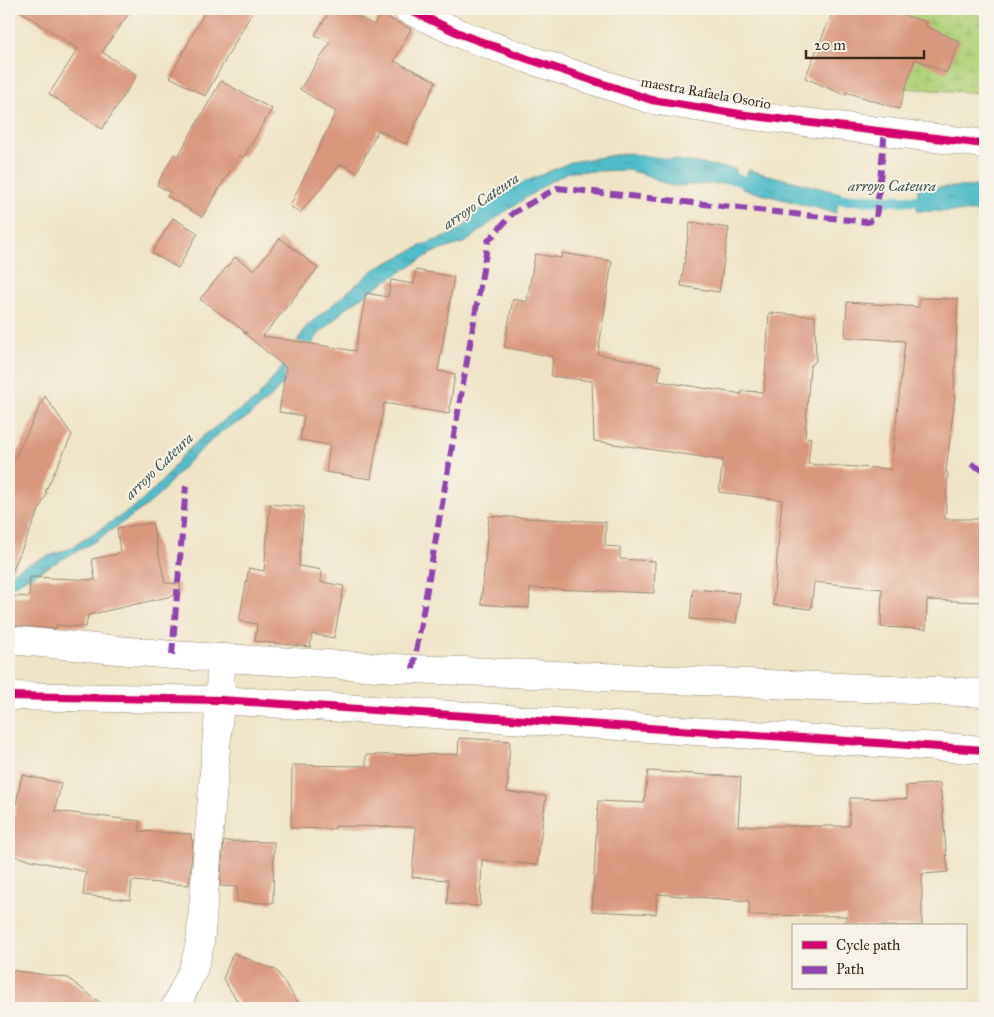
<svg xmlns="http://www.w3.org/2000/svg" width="994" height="1017" font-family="'IM FELL Great Primer',serif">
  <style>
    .wetland { fill: url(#wetland-marsh); stroke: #767e4c }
    .water { fill: url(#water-ripples); stroke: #457473 }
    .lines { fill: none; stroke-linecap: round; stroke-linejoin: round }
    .stream { stroke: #4fbdc8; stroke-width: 11 }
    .building { fill: #d9977e }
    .minor-casing { stroke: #958773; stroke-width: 29 }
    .minor { stroke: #fff; stroke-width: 28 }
    .quiet { stroke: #8e44ad; stroke-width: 6; stroke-dasharray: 12 6; stroke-linecap: butt }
    .cycleway-casing { stroke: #f7f3e8; stroke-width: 11 }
    .cycleway { stroke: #d6006c; stroke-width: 8 }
    .labels { text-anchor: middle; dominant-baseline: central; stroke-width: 4; stroke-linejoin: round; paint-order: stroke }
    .street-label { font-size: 14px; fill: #3b2a1e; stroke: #f7f3e8 }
    .water-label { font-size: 15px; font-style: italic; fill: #415651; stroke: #f7f3e8 }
  </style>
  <defs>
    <pattern id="wetland-marsh" width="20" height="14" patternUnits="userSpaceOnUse" patternTransform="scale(1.25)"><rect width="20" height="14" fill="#b2d279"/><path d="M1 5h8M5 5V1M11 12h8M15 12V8" fill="none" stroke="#9ab468"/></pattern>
    <pattern id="water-ripples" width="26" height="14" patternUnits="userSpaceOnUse" patternTransform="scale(1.25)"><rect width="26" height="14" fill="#4fbdc8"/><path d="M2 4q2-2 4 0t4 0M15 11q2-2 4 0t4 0" fill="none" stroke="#439aa2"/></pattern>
  </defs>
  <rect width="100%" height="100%" fill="#f7f3e8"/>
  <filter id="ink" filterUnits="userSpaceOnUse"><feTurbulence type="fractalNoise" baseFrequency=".02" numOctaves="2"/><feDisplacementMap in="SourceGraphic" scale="10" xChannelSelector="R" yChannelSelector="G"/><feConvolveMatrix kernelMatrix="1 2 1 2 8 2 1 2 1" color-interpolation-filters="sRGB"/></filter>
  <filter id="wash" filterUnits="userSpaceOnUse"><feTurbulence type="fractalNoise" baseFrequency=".0096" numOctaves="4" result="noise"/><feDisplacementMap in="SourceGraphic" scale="20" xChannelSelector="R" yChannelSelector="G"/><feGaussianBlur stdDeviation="1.12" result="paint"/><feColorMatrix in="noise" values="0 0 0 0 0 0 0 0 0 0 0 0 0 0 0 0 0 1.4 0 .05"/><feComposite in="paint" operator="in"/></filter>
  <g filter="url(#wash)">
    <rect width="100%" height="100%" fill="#efe4c8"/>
    <!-- wetland -->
    <path class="wetland" d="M911 9H985V93L902 88Z"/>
    <!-- water -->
    <g class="water">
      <path d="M627 153 736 169 732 183 671 186 646 175 628 170 569 172 551 181 503 213 466 242 432 253 379 285 346 308 317 336 293 373 268 400 245 419 222 431 191 459 158 496 145 507 94 542 9 588V574L30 563 71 548 139 504 166 477 180 458 202 437 229 417 256 400 282 367 306 327 375 269 423 245 450 235 462 228 475 213 518 185 571 162Z"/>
      <path d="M748 170 840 193 836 213 742 189Z"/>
      <path d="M985 186V212L917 211 918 188Z"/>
    </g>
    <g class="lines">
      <!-- stream -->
      <g class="stream">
        <path d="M720 176 758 184"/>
        <path d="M825 199 931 201"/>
      </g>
    </g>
    <g id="blocks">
      <!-- building -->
      <g class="building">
        <path d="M17 9H132L102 52 137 75 102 129 49 94 78 49Z"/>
        <path d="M206 9H254L205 96 170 77Z"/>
        <path d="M331 9H346L374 25 380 14 411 29 394 61 436 81 406 144 378 130 357 172 341 164 300 213 290 206 336 112 300 89 330 43 315 35Z"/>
        <path d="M834 9H883L927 22 926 26 960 42 946 73 915 59 899 109 846 92 845 95 805 78Z"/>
        <path d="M221 81 272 109 243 158 240 155 202 217 167 196 170 192 157 185 174 154 178 156Z"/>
        <path d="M173 218 198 233 178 268 152 253Z"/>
        <path d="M690 222 729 228 719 292 681 286Z"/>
        <path d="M280 238 318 268 263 336 355 351 366 293 388 297 391 280 414 284 416 270 454 277 438 371 455 374 449 414 384 403 371 479 326 472 330 445 300 440 304 416 279 412 286 368 243 332 247 333 200 299 235 257 254 270Z"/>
        <path d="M562 253 612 261 598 354 661 366 658 381 742 394V391L764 392 769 313 815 316 816 361 810 366 805 437 811 438 808 464 891 469 905 341 845 337 847 302 919 307V298L958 299 954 396H955L946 472 948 473 945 519H985V602L927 600 926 629 881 627 882 589 814 582 811 609 773 605 782 500 719 492 723 460 594 441 592 381 551 376 553 357 504 347 513 299 527 302 535 254 561 258Z"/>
        <path d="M45 396 72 435 45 492H47L9 578V470Z"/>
        <path d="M270 504 304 507 299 566 322 570 321 582 344 586 334 638 312 634 310 647 255 641 257 624 239 621 249 568 264 571Z"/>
        <path d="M489 516 606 522 605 546 620 547V559L655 561 654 593 530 588 529 608 481 604Z"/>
        <path d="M152 523 165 583 180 584 181 594 88 615 86 627 56 625V629L9 625V596L29 597 30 577 95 580 92 559 118 554V552H120L117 528Z"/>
        <path d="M693 589 740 593 736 623 690 619Z"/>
        <path d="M459 738 510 741 507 792 546 796 537 865 482 860 480 906 447 904 448 880 412 877 416 827 335 826V829L291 828 292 765 366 766V755L458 754Z"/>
        <path d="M648 771 741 777 738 826H849L850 798 907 799 906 786 940 783 948 872 922 874V926H845L846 916 749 915V901L657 894 656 914 592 911 598 801 644 803Z"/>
        <path d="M22 775 61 783 55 811 140 821 139 831 191 834V840H193L189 885 132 881 130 900 83 895 86 872 9 855V840Z"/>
        <path d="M224 841 274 842 273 903 237 902V887L220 886Z"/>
        <path d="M233 953 276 970 302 1008H242L223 979Z"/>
        <path d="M9 970 68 978 107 1008H9Z"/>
      </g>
    </g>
  </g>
  <g filter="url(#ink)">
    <use href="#blocks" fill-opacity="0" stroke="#958773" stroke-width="1"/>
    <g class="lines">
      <!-- minor casing -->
      <g class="minor-casing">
        <g id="minor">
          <path d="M407 9 463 35 528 59 652 100 746 115 985 144"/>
          <path d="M9 640 172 655 413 669 985 693"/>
          <path d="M9 696 220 700 985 750"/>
          <path d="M175 1008 193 970 200 944 220 700 221 658"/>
        </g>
      </g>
      <!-- minor -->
      <use href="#minor" class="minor"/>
      <!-- quiet -->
      <g class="quiet">
        <path d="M971 464 985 471"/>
        <path d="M172 655 186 486"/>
        <path d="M413 669 488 241 513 213 557 188 868 222 876 219 885 130"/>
      </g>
      <!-- cycleway casing -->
      <g class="cycleway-casing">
        <g id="cycleway">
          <path d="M407 9 463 35 528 59 652 100 746 115 985 144"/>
          <path d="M9 696 220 700 985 750"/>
        </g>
      </g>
      <!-- cycleway -->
      <use href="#cycleway" class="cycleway"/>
    </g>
  </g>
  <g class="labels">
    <!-- street labels -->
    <g class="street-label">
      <text transform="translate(706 93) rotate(10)">maestra Rafaela Osorio</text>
    </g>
    <!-- water labels -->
    <g class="water-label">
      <text x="892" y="186">arroyo Cateura</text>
      <text transform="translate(481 201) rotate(-34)">arroyo Cateura</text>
      <text transform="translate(159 466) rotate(-44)">arroyo Cateura</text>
    </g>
  </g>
  <!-- margin -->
  <rect width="994" height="1017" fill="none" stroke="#f7f3e8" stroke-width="30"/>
  <!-- legend -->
  <rect x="792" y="924" width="175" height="65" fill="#f7f3e8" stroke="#aca397"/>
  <rect x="802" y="941" width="25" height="8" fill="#d6006c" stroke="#aca397"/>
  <text x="836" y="950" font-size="15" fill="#3b2a1e">Cycle path</text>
  <rect x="802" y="966" width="25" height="8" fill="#8e44ad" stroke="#aca397"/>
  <text x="836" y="974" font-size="15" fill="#3b2a1e">Path</text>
  <!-- scale -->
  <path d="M806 50v8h118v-8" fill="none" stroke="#3b2a1e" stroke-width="2.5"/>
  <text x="814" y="50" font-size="15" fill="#3b2a1e" stroke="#f7f3e8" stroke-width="4" paint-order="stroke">20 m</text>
</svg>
